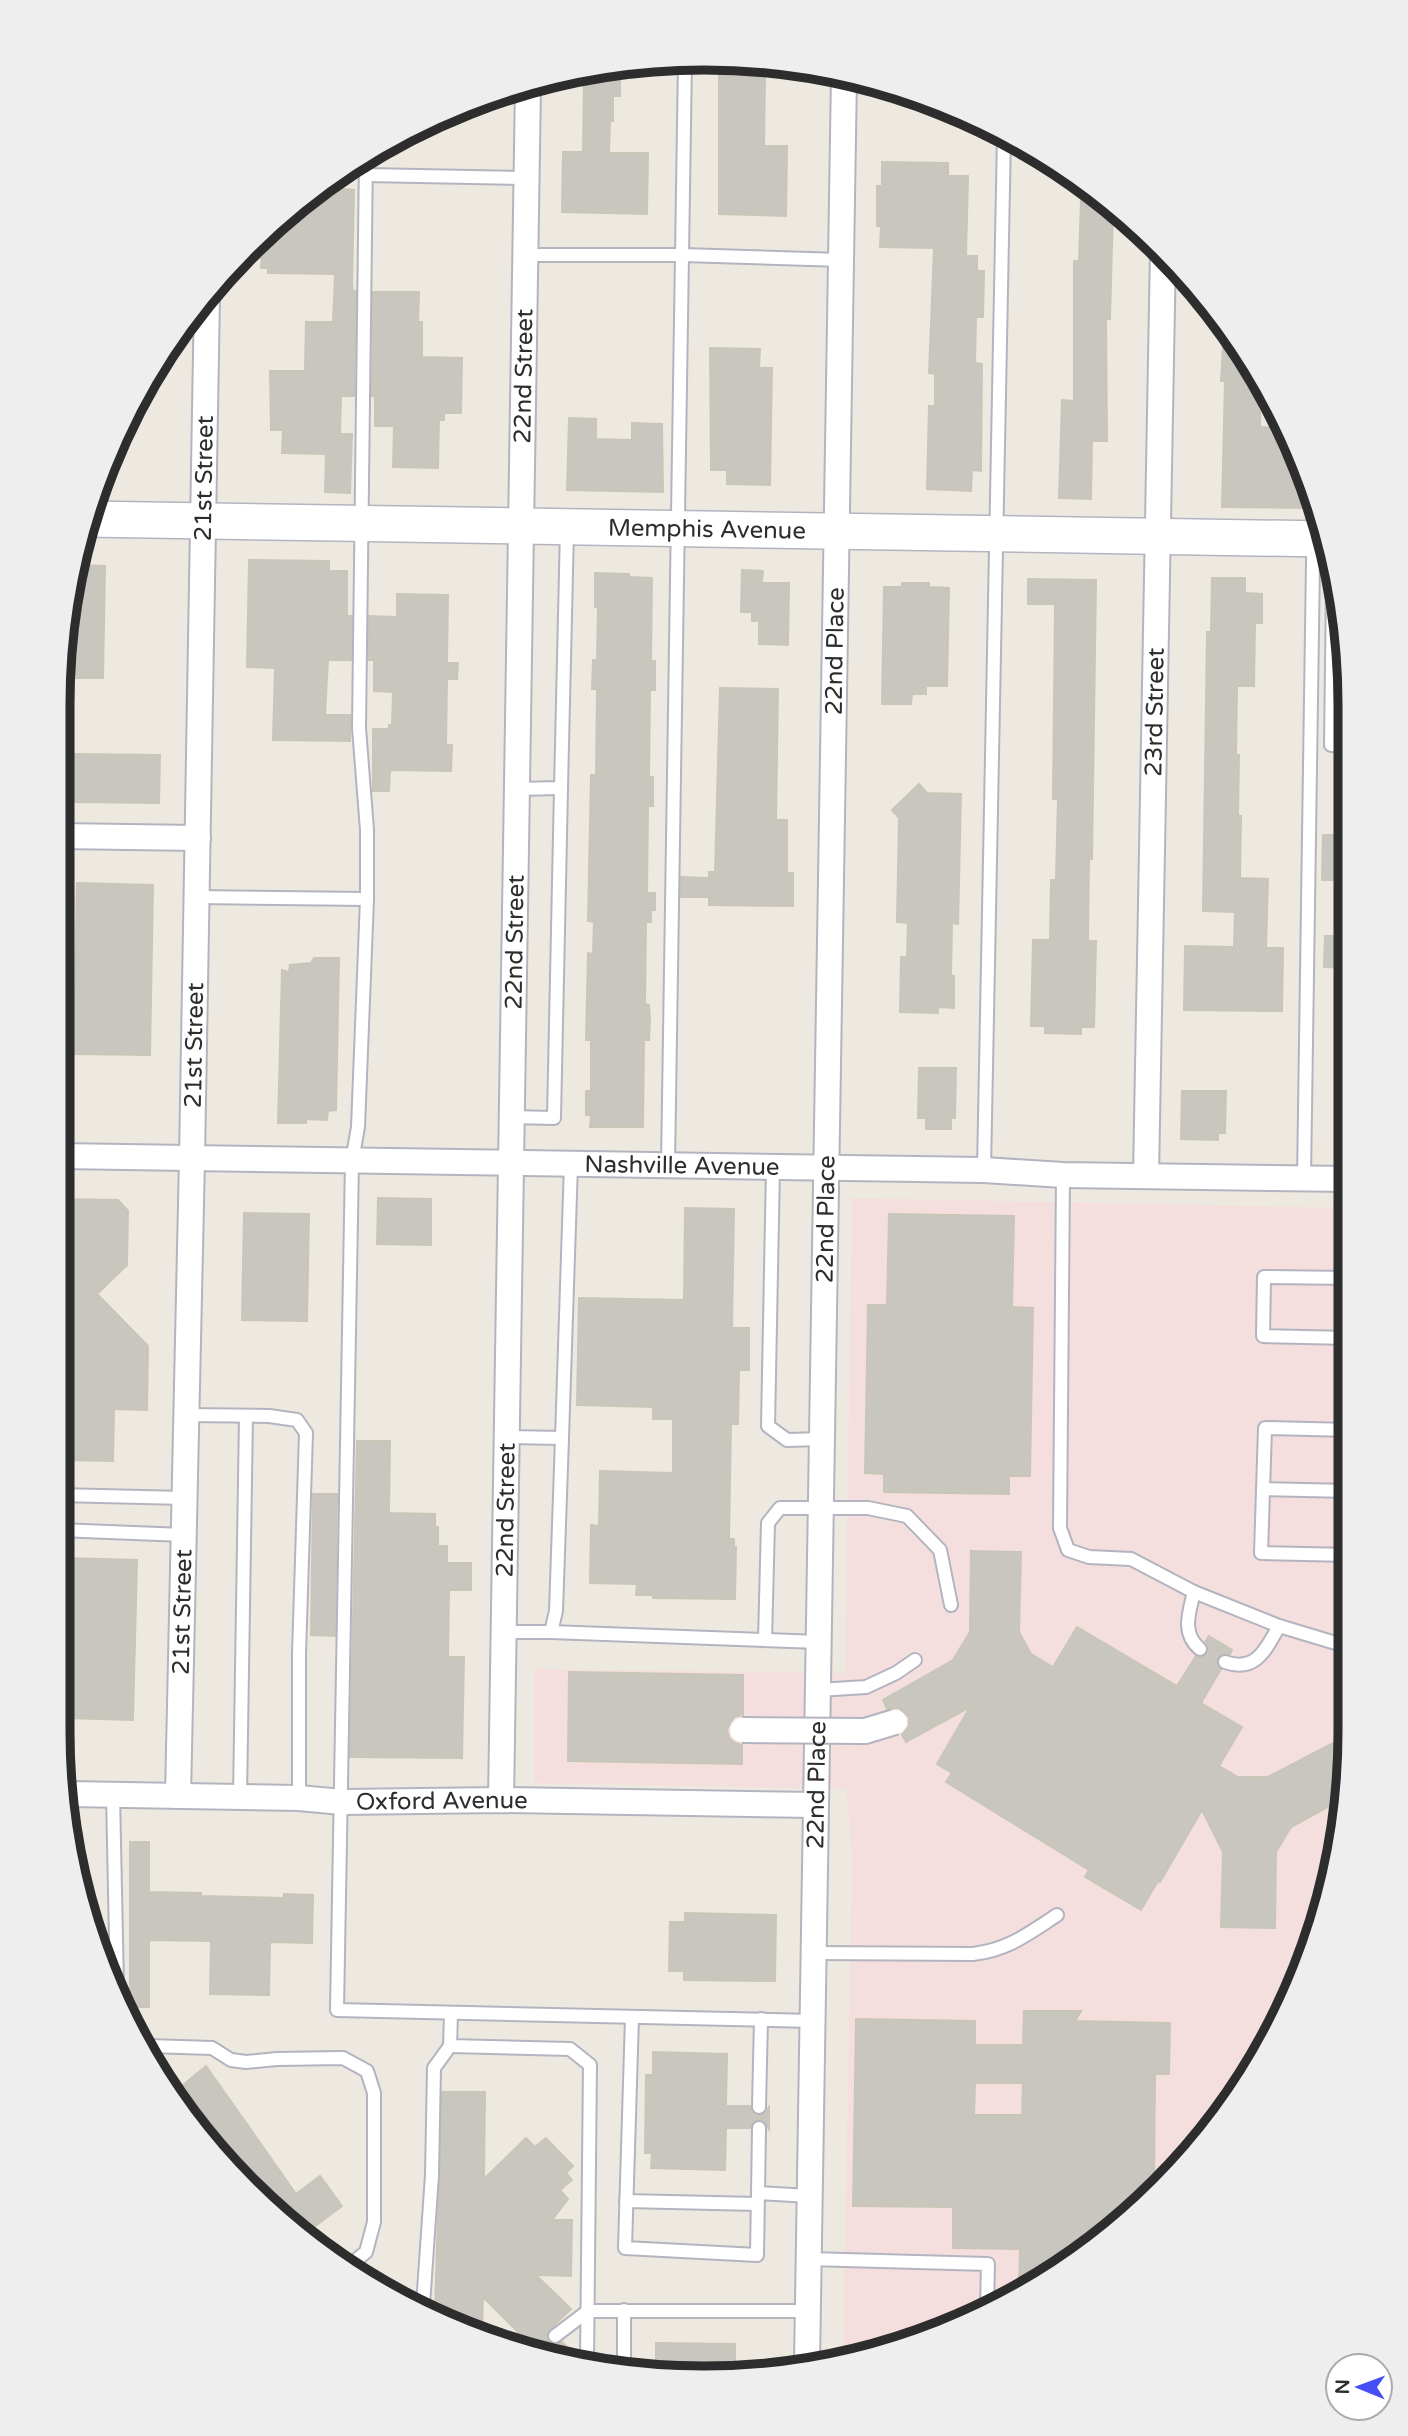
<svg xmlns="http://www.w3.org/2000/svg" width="1408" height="2436" font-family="'Varela Round',sans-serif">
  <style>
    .medical { fill: #f4dfde }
    .building { fill: #c9c6bf; stroke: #c9c6b9; stroke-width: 2; fill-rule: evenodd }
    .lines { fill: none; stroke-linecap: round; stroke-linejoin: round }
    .lane-casing { stroke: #b3b4c0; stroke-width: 16 }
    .street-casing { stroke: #b3b4c0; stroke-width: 28 }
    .secondary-casing { stroke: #b3b4c0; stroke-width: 38 }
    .lane { stroke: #fff; stroke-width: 12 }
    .street { stroke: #fff; stroke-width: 24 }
    .secondary { stroke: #fff; stroke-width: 35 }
    .street-bridge-casing { stroke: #b3b4c0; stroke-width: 28; stroke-linecap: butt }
    .street-bridge { stroke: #fff; stroke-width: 24 }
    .labels { text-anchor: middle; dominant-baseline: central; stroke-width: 5; stroke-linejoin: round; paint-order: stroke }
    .street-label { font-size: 24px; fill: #2d2d2d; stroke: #fff }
    .rim { fill: none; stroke: #2d2d2d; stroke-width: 9 }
  </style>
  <rect width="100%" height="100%" fill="#eee9e0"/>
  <!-- medical -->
  <path class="medical" d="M852 1198 1349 1208V1775L1316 1940 1242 2091 1098 2244 951 2329 843 2354 852 1854 846 1789 534 1783V1669L845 1673Z"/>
  <!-- building -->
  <g class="building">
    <path d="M719 75 765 76 764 146H787L786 216 719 214Z"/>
    <path d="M584 79 620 80V96H613V121H610L609 153H648L647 214 562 212 563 152H583Z"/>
    <path d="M882 162 948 163V176H968L966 256H977V271H984L983 317H976L975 363 982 364 981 471 972 470 971 491 927 489 929 406H935V374L929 373 934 248 880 247 881 226H877V186H882Z"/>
    <path d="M320 187 354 190 352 285 353 291H356L354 396H341L340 434H352L350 493 325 492 326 454 282 453 283 430H271L270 371H305L306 322H333L335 274 268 273V268H261L262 258H254L255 241Z"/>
    <path d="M1081 200 1104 201 1113 208 1110 319H1106L1107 441H1092L1091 499 1059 498 1062 400 1074 401V261H1079Z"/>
    <path d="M373 292H419L418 322H422V357L462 358 461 413H444V420H439L438 468 393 467 394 426H375V396H372Z"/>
    <path d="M1224 329 1261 377 1260 427 1285 428 1306 475 1305 508 1222 507 1225 381H1221Z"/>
    <path d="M710 348 760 349 759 368H772L770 485 727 484V470H711Z"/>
    <path d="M569 418 596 419V439L632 440V423L662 424 663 492 567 490Z"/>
    <path d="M249 560 329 561V571H347V616H352L351 660H328L325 715H350V741L273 740 275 668 247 667Z"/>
    <path d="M78 565 105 566 103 678H62L63 644Z"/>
    <path d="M742 570 763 571 762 583H789L788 645 759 644V621H752V612H741Z"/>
    <path d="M595 573 629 574V577L652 578 651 661H655V690H650L649 777H653V806H648L647 893H655V910H651V922H646L645 1004 649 1005 650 1019 649 1040H644L643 1127H590L591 1115H586V1091H591V1040H586L588 953 593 954 594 922 588 921 591 775H596L597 689H592L593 660H597L598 607H595Z"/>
    <path d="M1212 578H1245V593L1262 594V623H1255L1254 686H1237L1236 755H1239L1238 816H1241L1240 878 1268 879 1266 948H1283L1282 1011 1184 1010 1185 946 1234 947 1235 912 1203 911 1207 632H1211Z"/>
    <path d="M1028 579 1096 580 1092 859H1089L1088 941H1096L1094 1027H1081V1034L1045 1033V1026H1031L1033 940H1050L1051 880H1056L1058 799H1053L1055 604H1028Z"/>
    <path d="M902 583H929V587L949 588 947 686H926V694H912L911 704H882L884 587H902Z"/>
    <path d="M397 594 448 595 447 663H458L457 679H447L446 745H452L451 771 390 770 389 791H373V729H389V725H392L393 692 374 691V660H369V616L397 617Z"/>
    <path d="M720 688 778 689 776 820H787V873H793V906L709 905V897H681V877L709 878V872H715Z"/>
    <path d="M74 754 160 755 159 803 74 802Z"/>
    <path d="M919 784 927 793 961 794 958 924 952 923 951 975 954 976V1008L938 1007V1013L900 1012 901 957H907L908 923 897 922 899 818 892 810Z"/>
    <path d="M1323 835H1349V880H1322Z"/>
    <path d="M77 883 153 885 150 1055 74 1054Z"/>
    <path d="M1325 936H1349V968L1324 967Z"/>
    <path d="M314 958H339L336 1110 328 1111 327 1120 306 1119V1123H278L282 970 289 972 290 965 311 963Z"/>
    <path d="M919 1068H956L955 1118H951V1129H926V1118H918Z"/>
    <path d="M1182 1091H1226L1225 1133H1218V1140L1181 1139Z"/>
    <path d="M378 1198 431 1199V1245L377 1244Z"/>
    <path d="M58 1199 118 1200 128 1211 127 1265 97 1294 148 1346 147 1410 114 1409 113 1461 64 1460 65 1408H58Z"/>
    <path d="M685 1208 734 1209 732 1328H749V1370H739L738 1424H731L729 1539H734V1547H736L735 1599 653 1598V1595H636L637 1584 590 1583 591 1525 599 1526 600 1471 673 1473V1419H653V1407L577 1405 579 1298 684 1300Z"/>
    <path d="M244 1213 309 1214 307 1321 242 1320Z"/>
    <path d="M889 1214 1014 1216 1012 1307 1033 1308 1030 1476H1009V1494L884 1492V1474L865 1473 868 1305H887Z"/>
    <path d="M357 1441H390L389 1513 435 1514V1527H438V1546H447V1563H471V1590H449L448 1657H464L462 1758 350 1757Z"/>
    <path d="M313 1494H337L335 1636 311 1635Z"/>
    <path d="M971 1551 1021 1552 1019 1632 1031 1654 1053 1667 1077 1627 1177 1686 1196 1656 1201 1658 1206 1655 1209 1648 1205 1642 1209 1636 1232 1650 1230 1654H1223L1218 1657 1217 1664 1221 1669 1201 1703 1242 1727 1219 1766 1238 1777H1268L1333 1743 1349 1771 1344 1798 1291 1827 1276 1852 1275 1928 1221 1927 1223 1852 1202 1810 1160 1882 1158 1881 1141 1910 1085 1877 1089 1870 946 1782 952 1773 937 1764 970 1707 906 1742 902 1735 909 1726V1717L899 1708 887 1709 883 1700 953 1660 970 1632Z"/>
    <path d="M65 1558 137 1560 133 1720 64 1718 65 1700H58V1615H64Z"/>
    <path d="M569 1672 743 1675V1715L734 1717 727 1729 729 1738 735 1743 742 1745V1764L568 1761Z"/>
    <path d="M130 1842H149V1892L201 1893V1896L284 1898V1894L313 1895 312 1943 270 1942 269 1995 210 1994 211 1941 149 1940V2007H130Z"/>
    <path d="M685 1913 776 1915 775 1981 684 1980V1971H669L670 1922H685Z"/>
    <path d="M1024 2011H1081L1075 2021 1170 2023 1169 2074H1155L1154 2185 1098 2244 1019 2290 1020 2249 953 2248V2207L853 2206 856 2019 975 2021V2045H1023ZM975 2083H1023L1022 2115H974Z"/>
    <path d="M653 2052 727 2054 726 2106H750L754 2114 759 2116 764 2114 769 2107V2129L764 2121 760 2119 754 2121 750 2128H726L725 2170 651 2168 652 2153H645L646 2075H653Z"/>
    <path d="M206 2066 296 2194 320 2176 342 2206 306 2233 191 2125 169 2083 183 2085Z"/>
    <path d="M442 2092H485L484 2179 526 2138 535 2147 546 2138 573 2166 566 2173 572 2180 560 2190 568 2199 552 2220H572L571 2276 536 2275 571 2309 547 2332 548 2342 542 2341 538 2343 530 2335 525 2339 483 2297 482 2332 435 2310Z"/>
    <path d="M562 2342 567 2347 556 2358H553L550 2355 553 2350 550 2343 555 2345Z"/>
    <path d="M656 2343 735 2344V2376L656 2368Z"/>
  </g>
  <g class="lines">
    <!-- lane casing -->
    <g class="lane-casing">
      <g id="lane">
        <path d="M366 155 359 728 367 830V899L358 1127 352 1161 337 2010 813 2021"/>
        <path d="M366 175 527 178"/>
        <path d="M525 255H682L841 260"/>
        <path d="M1333 583 1331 745 1349 746"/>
        <path d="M1332 676H1349"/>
        <path d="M516 789 561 788 567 529"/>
        <path d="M197 897 367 899"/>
        <path d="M511 1117 554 1118 561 788"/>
        <path d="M668 1165 685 60"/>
        <path d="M773 1167 768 1426 787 1440 822 1439"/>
        <path d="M984 1170 1004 135"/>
        <path d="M1063 1175 1060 1528 1068 1550 1089 1557 1131 1559 1194 1592 1279 1626 1349 1647"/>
        <path d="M1304 1179 1314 493"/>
        <path d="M1349 1278 1264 1277 1263 1336 1349 1338"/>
        <path d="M186 1415 269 1416 297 1420 306 1433 299 1654V1798"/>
        <path d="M1349 1430 1265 1428 1261 1553 1349 1555"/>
        <path d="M506 1437 562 1438 571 1164"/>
        <path d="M1263 1489 1349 1491"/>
        <path d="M58 1495 185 1498"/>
        <path d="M58 1530 184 1535"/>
        <path d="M1194 1592C1189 1613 1181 1633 1200 1649"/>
        <path d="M504 1632H551L556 1611 562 1438"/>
        <path d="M551 1632 819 1642"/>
        <path d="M765 1640 768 1523 780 1508H868L907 1516 940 1550 951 1605"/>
        <path d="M1225 1662C1256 1673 1266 1649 1279 1626"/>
        <path d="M818 1690 866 1687 896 1673 915 1660"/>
        <path d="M113 1795 117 1986"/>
        <path d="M240 1797 246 1416"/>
        <path d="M814 1953 973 1954C1008 1950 1028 1934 1057 1915"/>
        <path d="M451 2013 450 2046 570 2049 590 2065 587 2361"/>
        <path d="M632 2017 625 2248 757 2255 758 2193"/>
        <path d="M149 2046 212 2048 231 2060 246 2062 277 2059 343 2058 367 2071 374 2093V2222L366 2252 349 2266 343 2268"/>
        <path d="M759 2107 761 2019"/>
        <path d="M759 2128 758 2193 810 2196"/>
        <path d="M626 2201 757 2204"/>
        <path d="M809 2259 988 2264 987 2308"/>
        <path d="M423 2305 432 2175 434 2068 450 2046"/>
        <path d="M624 2310V2365"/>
        <path d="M555 2336 588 2311H808"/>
        <path d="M538 2356 544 2349"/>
        <path d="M752 2368H784"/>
      </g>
    </g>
    <!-- street casing -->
    <g class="street-casing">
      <g id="street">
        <path d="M59 836 198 838"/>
        <path id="s1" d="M59 1156 984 1170 1063 1175 1349 1179"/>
        <path id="s2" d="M1146 1176 1163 250"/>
        <path id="s3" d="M68 1794 299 1798 342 1802 501 1800 816 1805"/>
        <path id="s4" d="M178 1796 192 1158 207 296"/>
        <path id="s5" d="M501 1800 528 85"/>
        <path id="s6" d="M807 2363 844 75"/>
      </g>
    </g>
    <!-- secondary casing -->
    <g class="secondary-casing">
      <g id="secondary">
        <path id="s7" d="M87 519 1325 539"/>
      </g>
    </g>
    <!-- lane -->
    <use href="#lane" class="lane"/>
    <!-- street -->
    <use href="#street" class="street"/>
    <!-- secondary -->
    <use href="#secondary" class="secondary"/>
    <!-- street-bridge casing -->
    <g class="street-bridge-casing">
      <path id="street-bridge" d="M742 1730 865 1731 895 1722"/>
    </g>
    <!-- street-bridge -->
    <use href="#street-bridge" class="street-bridge"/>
  </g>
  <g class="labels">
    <!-- street labels -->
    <g class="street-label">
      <text stroke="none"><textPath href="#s5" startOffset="1424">22nd Street</textPath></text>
      <text stroke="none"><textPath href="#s4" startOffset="1318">21st Street</textPath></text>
      <text stroke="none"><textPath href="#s7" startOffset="620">Memphis Avenue</textPath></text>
      <text stroke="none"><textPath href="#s6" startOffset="1712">22nd Place</textPath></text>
      <text stroke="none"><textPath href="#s2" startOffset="464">23rd Street</textPath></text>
      <text stroke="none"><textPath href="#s5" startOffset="858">22nd Street</textPath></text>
      <text stroke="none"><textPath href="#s4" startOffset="751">21st Street</textPath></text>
      <text stroke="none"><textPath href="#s1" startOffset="623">Nashville Avenue</textPath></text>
      <text stroke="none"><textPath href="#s6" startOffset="1144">22nd Place</textPath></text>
      <text stroke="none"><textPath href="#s5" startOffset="290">22nd Street</textPath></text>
      <text stroke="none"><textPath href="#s4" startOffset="184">21st Street</textPath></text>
      <text stroke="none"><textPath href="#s6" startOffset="578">22nd Place</textPath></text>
      <text stroke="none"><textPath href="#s3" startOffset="374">Oxford Avenue</textPath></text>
    </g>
  </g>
  <!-- crop -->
  <path d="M0 0H1408V2436H0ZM704 70H704A634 634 0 0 1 1338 704V1732A634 634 0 0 1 704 2366H704A634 634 0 0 1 70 1732V704A634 634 0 0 1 704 70Z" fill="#eee" fill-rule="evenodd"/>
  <path class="rim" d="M704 70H704A634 634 0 0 1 1338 704V1732A634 634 0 0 1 704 2366H704A634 634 0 0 1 70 1732V704A634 634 0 0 1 704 70Z"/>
  <!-- north arrow -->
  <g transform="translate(1359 2387) rotate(271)"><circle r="33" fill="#ffffff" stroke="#ababab" stroke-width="2"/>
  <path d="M0-5L12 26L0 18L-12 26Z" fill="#454ff5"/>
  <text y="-10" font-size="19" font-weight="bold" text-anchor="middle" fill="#2d2d2d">N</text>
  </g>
</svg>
